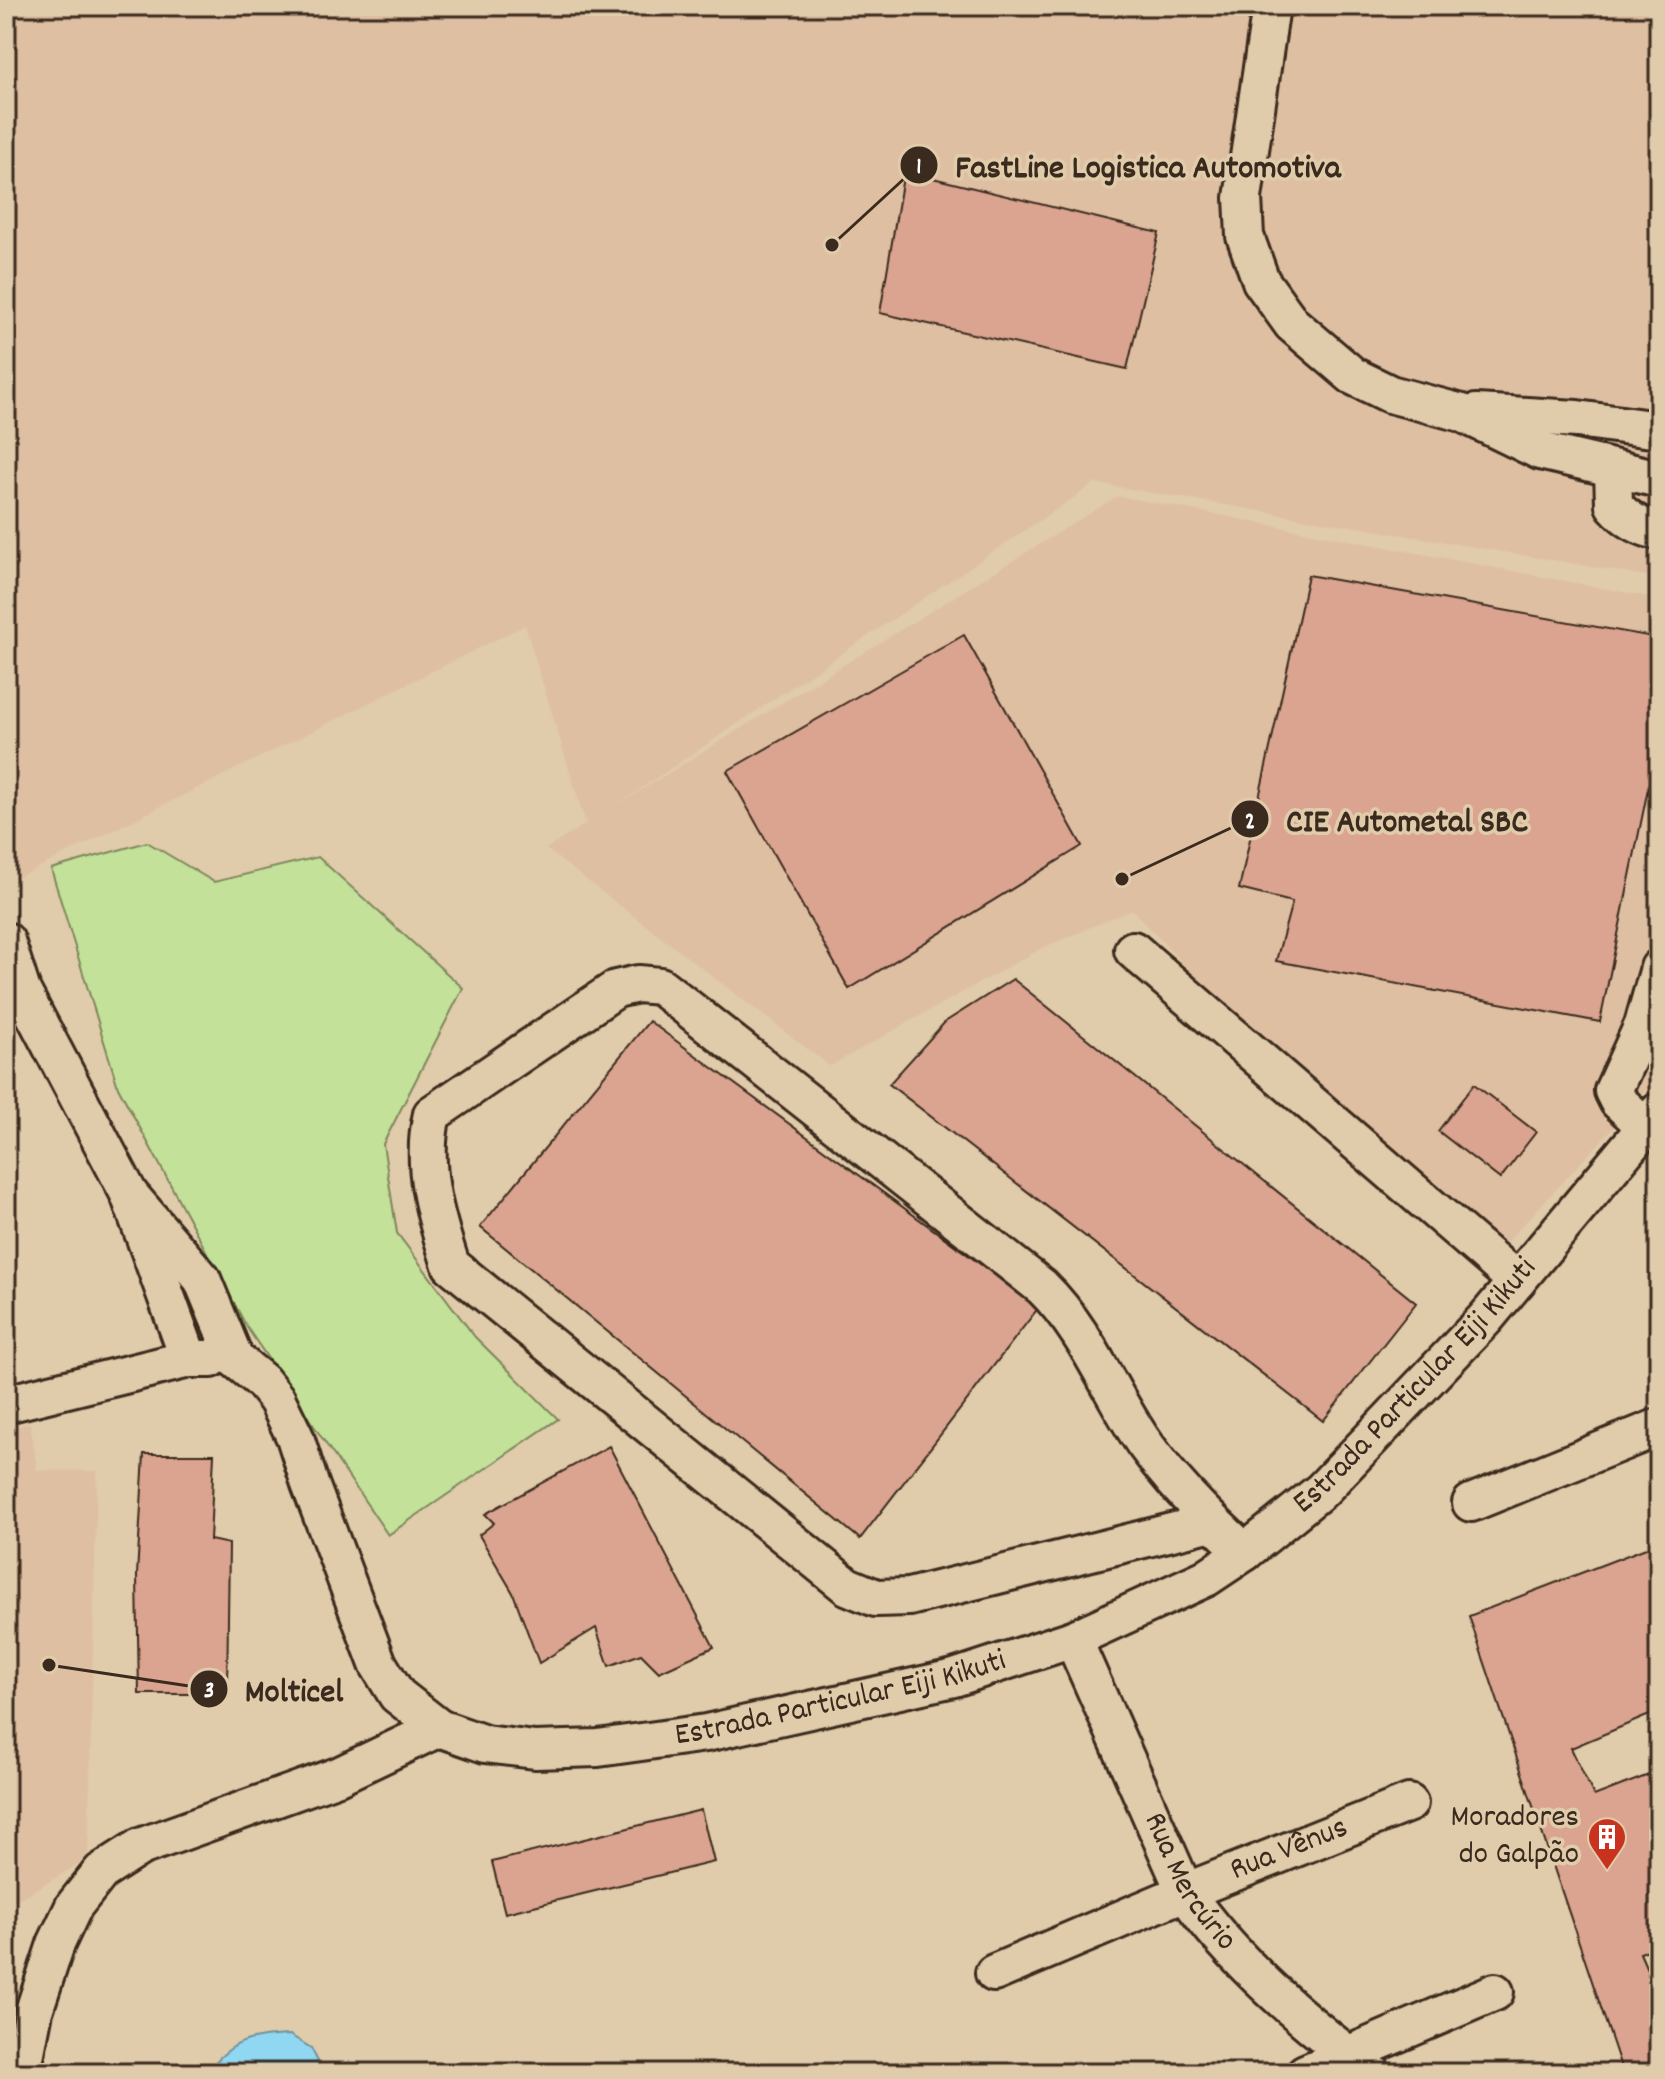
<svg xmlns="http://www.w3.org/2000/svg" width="1665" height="2079" font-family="Dekko,sans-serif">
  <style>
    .built { fill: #debfa2 }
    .green { fill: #c3e199; stroke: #7f865c; stroke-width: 2 }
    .water { fill: #90d7f1; stroke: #6e929d; stroke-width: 2 }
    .building { fill: #daa490; stroke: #3b2a1e; stroke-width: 2 }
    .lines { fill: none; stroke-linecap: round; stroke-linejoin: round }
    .minor-casing { stroke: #3b2a1e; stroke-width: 42 }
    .minor { stroke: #e0cbaa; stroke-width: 36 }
    .labels { text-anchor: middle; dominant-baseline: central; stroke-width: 7; stroke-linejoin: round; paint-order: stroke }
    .street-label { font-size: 32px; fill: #3b2a1e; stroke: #e0cbaa }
    .poi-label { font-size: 32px; fill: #3b2a1e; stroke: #e0cbaa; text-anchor: end }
    .leader { fill: none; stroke: #3b2a1e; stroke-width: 3 }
    .callout-dot { fill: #3b2a1e; stroke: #e0cbaa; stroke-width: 3 }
    .mark-label { font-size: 24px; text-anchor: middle; font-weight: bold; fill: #fff }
    .callout-label { font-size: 34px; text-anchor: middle; font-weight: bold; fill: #3b2a1e; stroke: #e0cbaa; stroke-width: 7; stroke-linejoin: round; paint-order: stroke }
  </style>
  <rect width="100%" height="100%" fill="#e0cbaa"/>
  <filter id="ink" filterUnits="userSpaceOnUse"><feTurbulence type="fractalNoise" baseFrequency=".0125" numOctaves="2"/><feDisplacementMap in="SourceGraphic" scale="16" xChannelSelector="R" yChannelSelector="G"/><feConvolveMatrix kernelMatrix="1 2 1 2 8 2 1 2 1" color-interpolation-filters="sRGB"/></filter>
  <g filter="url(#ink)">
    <!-- built -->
    <g class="built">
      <path d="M6 6H1659V578L1095 483 612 808 1118 496 1659 599V1066L1641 1098 1500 1249 1235 1020 1132 909 1038 950 830 1066 546 849 586 824 525 625 19 877 6 811Z"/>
      <path d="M30 1423 37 1470 97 1471 88 1859 6 1906V1429Z"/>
    </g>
    <!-- green -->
    <path class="green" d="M147 842 214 882 318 857 463 988 383 1144 397 1233 475 1337 558 1419 388 1535 248 1329 118 1087 51 869Z"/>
    <!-- water -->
    <path class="water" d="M290 2035 311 2048 324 2073H206C232 2040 248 2037 290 2035Z"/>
    <!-- building -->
    <g class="building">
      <path d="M904 171 1159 233 1127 369 880 313Z"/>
      <path d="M1308 575 1659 638V735L1600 1022 1276 961 1292 902 1239 889Z"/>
      <path d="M964 635 1082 846 849 989 727 771Z"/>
      <path d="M1013 979 1416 1303 1323 1421 889 1084 945 1022Z"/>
      <path d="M649 1021 1039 1307 860 1539 480 1227Z"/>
      <path d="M1474 1084 1536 1132 1500 1179 1438 1131Z"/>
      <path d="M609 1446 714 1647 659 1672 641 1654 609 1666 596 1628 539 1663 513 1593 479 1535 494 1523 485 1514Z"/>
      <path d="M144 1454H214L210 1540 229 1544 227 1694H139L137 1575Z"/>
      <path d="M1659 1543V1711L1571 1748 1594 1796 1659 1771V1946L1640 1953 1659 1997V2073H1623L1469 1616Z"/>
      <path d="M701 1810 714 1862 505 1913 492 1862Z"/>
    </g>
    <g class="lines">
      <!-- minor casing -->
      <g class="minor-casing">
        <g id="minor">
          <path d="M1271 6 1243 198 1245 236 1261 281 1292 324 1353 376 1390 394 1462 413 1540 451 1659 479"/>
          <path d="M1476 413 1577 419 1659 430"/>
          <path d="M1613 469 1614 505C1626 519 1641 528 1659 531"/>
          <path d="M6 941 22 991 129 1194 189 1359"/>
          <path d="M1133 950 1517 1281"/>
          <path d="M1646 1127 1618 1101 1613 1091 1643 1025 1659 968"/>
          <path id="s1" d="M129 1194 202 1279 235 1359 262 1381 277 1400 295 1437 310 1484 378 1664 397 1695 439 1728 485 1744 535 1750 598 1748 706 1733 954 1678 1073 1639 1206 1578 1245 1552 1322 1490 1486 1318 1659 1111"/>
          <path d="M6 1404 189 1359H211"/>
          <path d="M1471 1503 1659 1427"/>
          <path d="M1212 1522 909 1597 876 1598 847 1586 451 1265C435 1216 420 1165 432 1114L616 989 638 984 660 986 1042 1287C1087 1331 1109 1392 1144 1443 1172 1482 1209 1520 1245 1552"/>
          <path id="s2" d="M1073 1639 1185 1892C1233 1962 1304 2022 1372 2073"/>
          <path id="s3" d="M994 1973 1185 1892 1409 1803"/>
          <path d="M22 2073 34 2011 56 1944 74 1906 101 1872 140 1847 338 1776 439 1728"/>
          <path d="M1305 2073 1495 1992"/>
        </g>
      </g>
      <!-- minor -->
      <use href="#minor" class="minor"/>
    </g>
  </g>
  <!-- icons -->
  <defs>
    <g id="building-pin" transform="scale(2)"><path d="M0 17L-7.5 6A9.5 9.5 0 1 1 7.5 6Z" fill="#c8321e" stroke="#e0cbaa"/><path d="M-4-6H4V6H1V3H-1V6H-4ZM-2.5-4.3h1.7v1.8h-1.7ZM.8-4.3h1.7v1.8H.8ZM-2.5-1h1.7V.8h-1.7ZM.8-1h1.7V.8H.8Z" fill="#fff"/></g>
  </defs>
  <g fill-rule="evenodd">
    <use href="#building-pin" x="1607" y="1837"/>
  </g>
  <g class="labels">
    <!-- street labels -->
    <g class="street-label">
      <text stroke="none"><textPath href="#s1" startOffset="1712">Estrada Particular Eiji Kikuti</textPath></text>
      <text stroke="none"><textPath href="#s1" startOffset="1040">Estrada Particular Eiji Kikuti</textPath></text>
      <text stroke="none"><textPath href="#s3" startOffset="320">Rua Vênus</textPath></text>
      <text stroke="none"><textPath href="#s2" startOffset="270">Rua Mercúrio</textPath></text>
    </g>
    <!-- poi labels -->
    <g class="poi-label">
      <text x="1579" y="1819">Moradores<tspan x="1579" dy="37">do Galpão</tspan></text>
    </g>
  </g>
  <!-- callouts -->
  <path class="leader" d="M832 245L919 165M1122 879L1250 819M49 1665L209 1689"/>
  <g class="callout-dot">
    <circle cx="832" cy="245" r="8"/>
    <circle cx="1122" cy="879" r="8"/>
    <circle cx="49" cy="1665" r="8"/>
    <circle cx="919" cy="165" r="20"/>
    <circle cx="1250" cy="819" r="20"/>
    <circle cx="209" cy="1689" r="20"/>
  </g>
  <g class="mark-label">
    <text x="919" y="173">1</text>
    <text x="1250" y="828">2</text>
    <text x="209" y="1697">3</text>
  </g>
  <g class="callout-label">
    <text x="1148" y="177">FastLine Logistica Automotiva</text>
    <text x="1407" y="831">CIE Autometal SBC</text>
    <text x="294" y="1701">Molticel</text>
  </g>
  <!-- margin -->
  <rect width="1665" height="2079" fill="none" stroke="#e0cbaa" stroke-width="32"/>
  <rect x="16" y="16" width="1633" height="2047" fill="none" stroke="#3b2a1e" stroke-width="3" filter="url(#ink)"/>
</svg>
